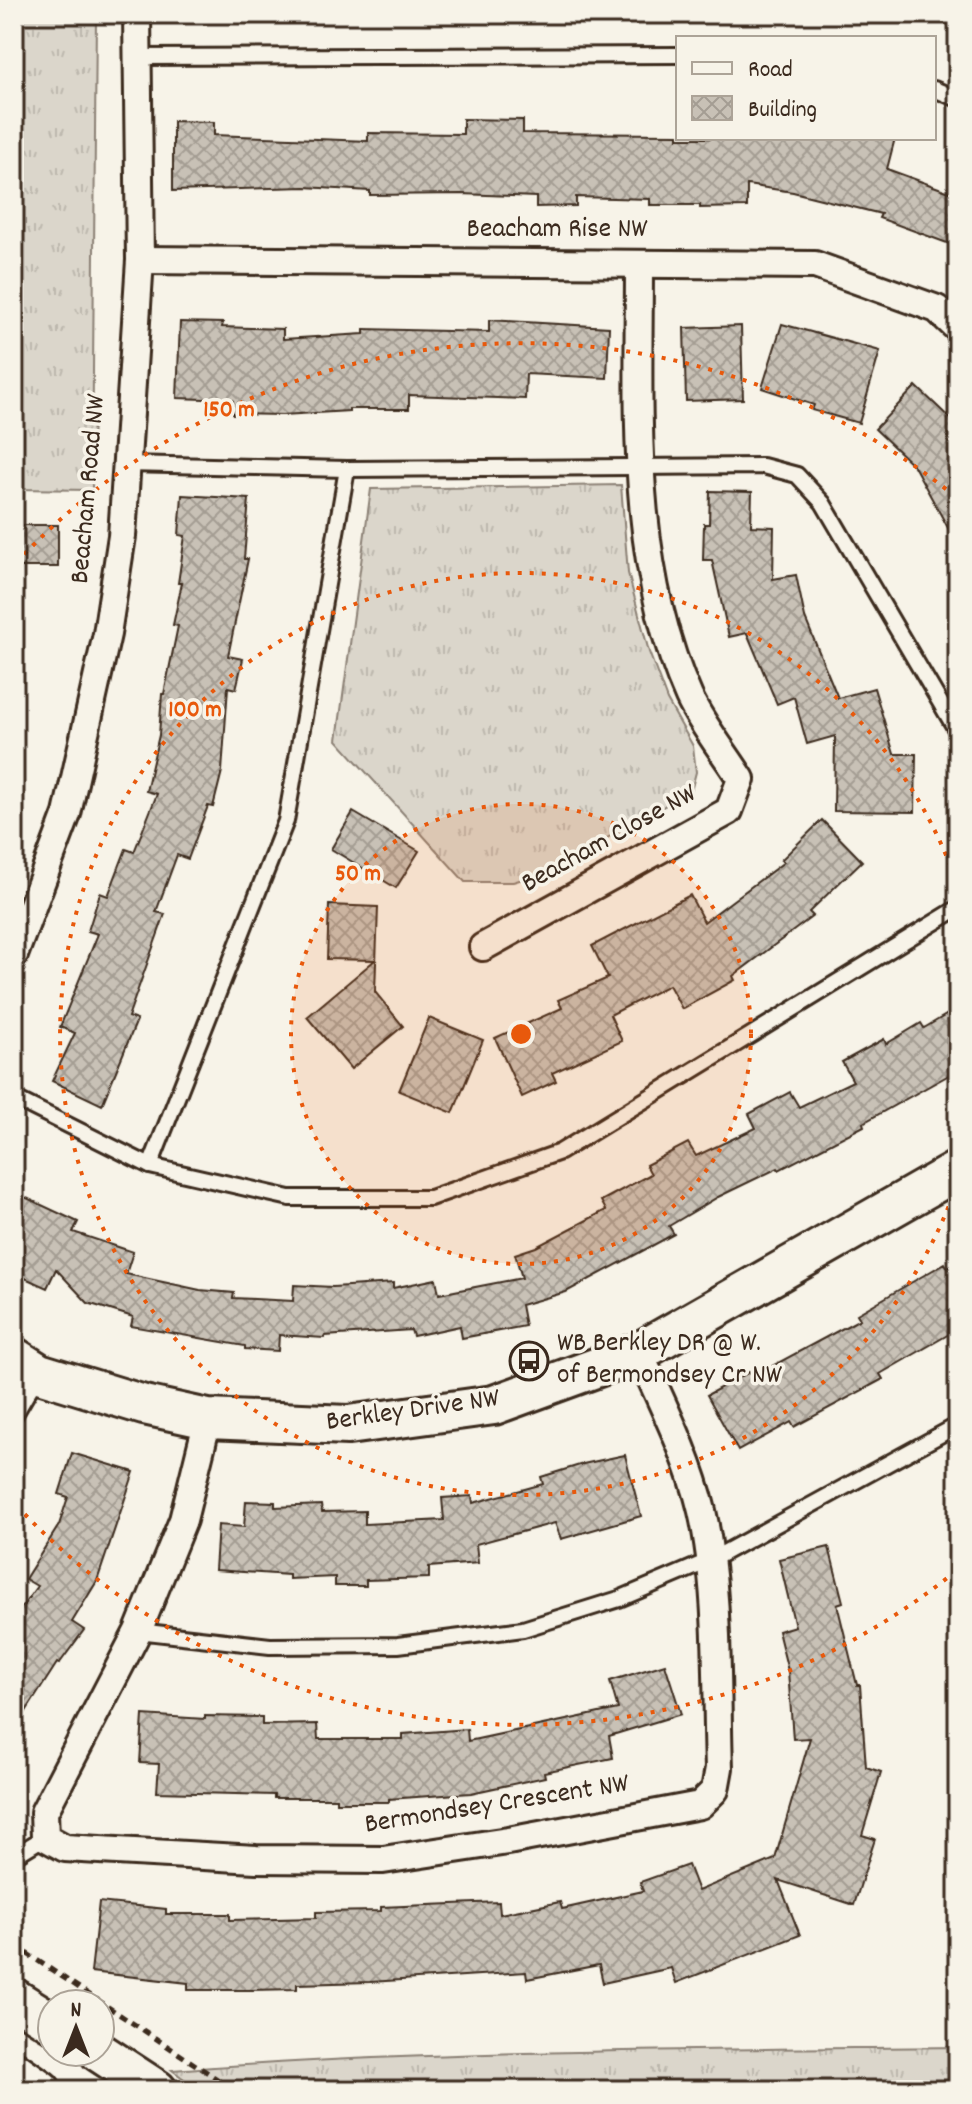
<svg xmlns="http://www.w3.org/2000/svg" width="972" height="2104" font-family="Dekko,sans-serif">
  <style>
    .grass { fill: url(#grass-tufts); stroke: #8b8074; stroke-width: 2 }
    .building { fill: url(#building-cross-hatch); stroke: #3b2a1e; stroke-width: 2 }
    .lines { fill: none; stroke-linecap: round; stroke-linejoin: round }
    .lane-casing { stroke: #3b2a1e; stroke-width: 20 }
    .street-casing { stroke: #3b2a1e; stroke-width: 32 }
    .secondary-casing { stroke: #3b2a1e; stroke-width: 44 }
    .path { stroke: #3b2a1e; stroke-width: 5; stroke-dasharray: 8 6; stroke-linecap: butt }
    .lane { stroke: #f7f3e8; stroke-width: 14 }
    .street { stroke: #f7f3e8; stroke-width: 26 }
    .secondary { stroke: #f7f3e8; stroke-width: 38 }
    .ring { fill: none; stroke: #e8590c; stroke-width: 4; stroke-dasharray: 4 8 }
    .labels { text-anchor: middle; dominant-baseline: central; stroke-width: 7; stroke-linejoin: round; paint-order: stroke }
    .street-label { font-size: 28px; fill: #3b2a1e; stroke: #f7f3e8 }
    .poi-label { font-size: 28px; fill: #3b2a1e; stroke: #f7f3e8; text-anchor: start }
    .centre { fill: #e8590c; stroke: #f7f3e8; stroke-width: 4 }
    .ring-label { font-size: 24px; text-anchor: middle; font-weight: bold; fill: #e8590c; stroke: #f7f3e8; stroke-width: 7; stroke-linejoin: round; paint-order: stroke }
  </style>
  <defs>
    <pattern id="grass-tufts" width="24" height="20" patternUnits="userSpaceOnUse" patternTransform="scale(2)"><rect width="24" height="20" fill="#dbd6cb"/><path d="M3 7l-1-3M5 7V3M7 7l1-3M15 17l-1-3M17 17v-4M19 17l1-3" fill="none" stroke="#bdb8ae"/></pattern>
    <pattern id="building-cross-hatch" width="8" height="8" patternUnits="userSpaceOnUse" patternTransform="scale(2)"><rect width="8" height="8" fill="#c8c1b6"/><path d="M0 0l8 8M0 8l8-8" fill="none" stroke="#a49d93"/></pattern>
  </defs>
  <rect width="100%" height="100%" fill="#f7f3e8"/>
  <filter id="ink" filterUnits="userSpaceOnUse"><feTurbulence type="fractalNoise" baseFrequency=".0125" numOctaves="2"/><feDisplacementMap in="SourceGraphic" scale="16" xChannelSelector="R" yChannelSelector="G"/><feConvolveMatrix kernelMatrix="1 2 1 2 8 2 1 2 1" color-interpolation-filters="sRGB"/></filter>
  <g filter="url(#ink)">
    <!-- grass -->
    <g class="grass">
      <path d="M14 14H96L92 490 14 489Z"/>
      <path d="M621 485 628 573 649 652 667 700 693 746 696 772 691 791 546 872 513 882H465L337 740 371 489Z"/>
      <path d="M958 2047V2090H199L172 2070C433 2050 696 2050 958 2047Z"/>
    </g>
    <!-- building -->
    <g class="building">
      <path d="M463 119 523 120V133L678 134V138H895L887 169 958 195V247L879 218 881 214 793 192 747 185V207L700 208V205H650V199L576 197V206L536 207V197L461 194 370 195V191L305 187 173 191V121L214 122V135L368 141V133L463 134Z"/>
      <path d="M489 320 609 327 607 378 526 374 525 399 409 395V409H349V411L282 415 233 414V400L177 398 180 322 223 323 222 327 283 329V339L364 334V329L489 332Z"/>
      <path d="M782 324 880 351 859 423 812 410 814 405 762 388Z"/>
      <path d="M741 326 743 399 686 401 684 328Z"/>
      <path d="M916 386 958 426V546L914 466 875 429Z"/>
      <path d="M710 491 752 492 751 526 774 527 773 579 796 575 805 618 838 698 874 688 894 754H916L915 812 834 811 835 736 807 744 794 697 777 704 747 633 729 637 712 560H703L704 524H709Z"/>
      <path d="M182 495 249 499 244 559H248L228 656 243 659 236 689 228 687 222 771 213 807 208 806 188 859 177 855 156 912 165 914 128 1017 137 1020 102 1105 52 1081 75 1033 60 1027 98 934 88 931 100 893 108 896 126 849 134 852 157 794 146 791 159 735 162 694H164L178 626 173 625 182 583H178L185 536 179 535Z"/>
      <rect x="14" y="525" width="44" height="42"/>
      <path d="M353 812 419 851 396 888 331 849Z"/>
      <path d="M822 820 862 861 809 912 813 916 733 976 735 980 682 1009 669 985 610 1015 622 1041 552 1073 556 1081 522 1097 495 1038 562 1008 558 1000 608 978 592 946 690 895 704 922 784 862 781 860Z"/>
      <path d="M329 905 378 907 375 992 403 1026 351 1069 307 1017 375 960 327 959Z"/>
      <path d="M958 1008V1070L863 1123 864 1126 779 1170 778 1168 718 1197 669 1226 674 1234 566 1292 521 1305 525 1326 462 1338 460 1326 413 1336 411 1330 325 1336 324 1338 279 1335 278 1351 245 1349V1346L131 1326 133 1317 88 1303 56 1269 47 1288 14 1273V1192L78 1222 73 1232 133 1252 126 1274 200 1290 234 1293 233 1298 293 1301 294 1285 333 1287 393 1283V1288L436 1279 439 1294 522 1278 515 1254 536 1247 606 1210 601 1201 651 1174 646 1165 688 1143 696 1156 756 1128 749 1114 790 1092 799 1107 853 1081 842 1062 884 1039 886 1044 921 1023 924 1028Z"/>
      <path d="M429 1018 483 1040 453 1113 399 1091Z"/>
      <path d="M958 1262V1329L880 1374 883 1379 794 1427 791 1422 738 1451 707 1395 749 1372 752 1377 860 1319 857 1314 945 1263 948 1268Z"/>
      <path d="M72 1453 134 1472 97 1581 72 1622 84 1630 59 1664 57 1663 14 1730V1618L37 1586 25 1579 59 1525 68 1497 59 1494Z"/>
      <path d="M625 1455 641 1516 561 1539 555 1523 476 1544 478 1563 429 1567V1578L366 1580V1586H335V1577L289 1579V1575L215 1570 218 1525 244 1527 246 1501 275 1502V1507L321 1505 322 1512 365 1511V1524L444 1520 442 1498 472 1496 473 1503 543 1484 541 1477 583 1464Z"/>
      <path d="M829 1547 843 1602 837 1604 857 1685H860L866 1767 881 1772 862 1835 875 1839 854 1905 778 1880 800 1935 676 1983 671 1968 603 1983 599 1965 527 1979 526 1972 370 1982 297 1984V1989L251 1990H188V1983L91 1972 99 1902 166 1909V1914H230V1920L316 1918V1912L381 1911V1907L499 1902 500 1914 560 1902 562 1909 643 1891 640 1882 688 1865 698 1891 775 1859 810 1738 793 1739 788 1671 778 1631 795 1626 779 1559Z"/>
      <path d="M665 1664 681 1714 609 1736 613 1758 544 1772 545 1777 471 1793 389 1799V1802H336V1798H274V1795L157 1792 159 1764 140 1763 143 1715 205 1719V1716L262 1717V1725L317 1724 318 1739H403V1734L467 1729 468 1741 618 1709 610 1681Z"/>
    </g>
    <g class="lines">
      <!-- lane casing -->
      <g class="lane-casing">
        <g id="lane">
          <path d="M137 57 678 55"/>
          <path d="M934 89 958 99"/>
          <path d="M127 464 347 469 763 466 797 475 823 503 958 733"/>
          <path d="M14 1098 150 1166 290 1198H430L560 1152 958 908"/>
          <path d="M150 1166 286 821 347 469"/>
          <path d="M14 1416 39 1373"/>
          <path d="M138 1631 270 1646 398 1645 523 1629 619 1599 711 1560 958 1425"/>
          <path d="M14 1856 45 1837"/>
        </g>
      </g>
      <!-- street casing -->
      <g class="street-casing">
        <g id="street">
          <path d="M140 260 815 265 937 309 958 329"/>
          <path d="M483 947 729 811 741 779C724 752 702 725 689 697 629 563 639 407 639 264"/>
          <path d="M14 955 67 814 107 634 122 536 140 260 137 14"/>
          <path d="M208 1419 183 1520 138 1631 44 1812 45 1837 65 1848 256 1859 383 1860 508 1841 700 1805 715 1790 719 1768C716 1686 720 1590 702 1511 689 1456 662 1404 639 1352"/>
        </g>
      </g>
      <!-- secondary casing -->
      <g class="secondary-casing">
        <g id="secondary">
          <path d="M14 1357 39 1373 144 1405 208 1419 348 1425 494 1405 639 1352 958 1170"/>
          <path d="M14 1998 52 2022"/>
          <path d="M99 2052 157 2090"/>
          <path d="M14 2071 41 2090"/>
        </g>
      </g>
      <!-- path -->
      <path class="path" d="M14 1945 234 2090"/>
      <!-- lane -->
      <use href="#lane" class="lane"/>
      <!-- street -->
      <use href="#street" class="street"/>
      <!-- secondary -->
      <use href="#secondary" class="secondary"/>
    </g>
  </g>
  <!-- distance rings -->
  <circle cx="521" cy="1034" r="230" fill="#e8590c" fill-opacity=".12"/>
  <g class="ring">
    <circle cx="521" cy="1034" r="230"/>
    <path d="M957 1184A461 461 0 1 1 957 884"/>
    <path d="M956 1571A691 691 0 0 1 16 1505M16 563A691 691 0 0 1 956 497"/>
  </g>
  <!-- icons -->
  <defs>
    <g id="bus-ring" transform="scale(2)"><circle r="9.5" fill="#f7f3e8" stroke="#3b2a1e" stroke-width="1.5"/><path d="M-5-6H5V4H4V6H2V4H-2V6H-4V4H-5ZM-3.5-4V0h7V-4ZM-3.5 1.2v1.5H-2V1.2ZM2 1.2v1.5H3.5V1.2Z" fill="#3b2a1e"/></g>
  </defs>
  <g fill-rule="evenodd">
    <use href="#bus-ring" x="529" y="1361"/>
  </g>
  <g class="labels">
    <!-- street labels -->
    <g class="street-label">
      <text x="557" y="231">Beacham Rise NW</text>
      <text transform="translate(90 489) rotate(-85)">Beacham Road NW</text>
      <text transform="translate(610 840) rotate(-29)">Beacham Close NW</text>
      <text transform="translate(413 1412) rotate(-8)">Berkley Drive NW</text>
      <text transform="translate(497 1806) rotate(-9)">Bermondsey Crescent NW</text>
    </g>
    <!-- poi labels -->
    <g class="poi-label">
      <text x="557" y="1345">WB Berkley DR @ W.<tspan x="557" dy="32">of Bermondsey Cr NW</tspan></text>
    </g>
  </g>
  <circle cx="521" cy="1034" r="12" class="centre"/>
  <g class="ring-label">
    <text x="229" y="416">150 m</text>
    <text x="195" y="716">100 m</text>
    <text x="358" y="880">50 m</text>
  </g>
  <!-- margin -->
  <rect width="972" height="2104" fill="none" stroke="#f7f3e8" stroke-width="48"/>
  <rect x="24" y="24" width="924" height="2056" fill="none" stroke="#3b2a1e" stroke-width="3" filter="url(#ink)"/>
  <!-- legend -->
  <rect x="676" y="36" width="260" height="104" fill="#f7f3e8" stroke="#aca397" stroke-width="2"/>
  <rect x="692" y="62" width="40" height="12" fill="#f7f3e8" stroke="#aca397" stroke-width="2"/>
  <text x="748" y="76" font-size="24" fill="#3b2a1e">Road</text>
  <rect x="692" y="96" width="40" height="24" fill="url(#building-cross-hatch)" stroke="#aca397" stroke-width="2"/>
  <text x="748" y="116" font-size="24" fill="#3b2a1e">Building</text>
  <!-- north arrow -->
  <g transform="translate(76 2028)"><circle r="38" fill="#f7f3e8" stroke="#aca397" stroke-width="2"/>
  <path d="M0-6L14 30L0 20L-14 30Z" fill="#3b2a1e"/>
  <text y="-12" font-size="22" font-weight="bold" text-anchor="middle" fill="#3b2a1e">N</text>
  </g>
</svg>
